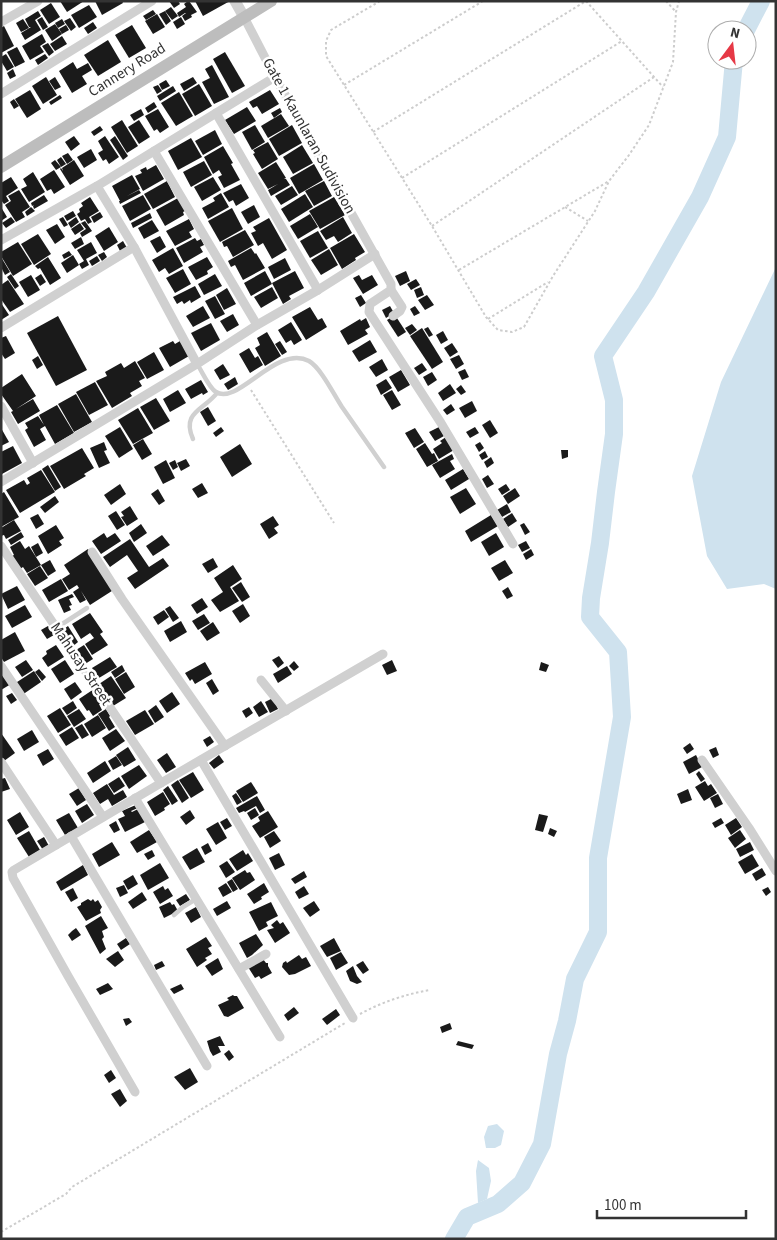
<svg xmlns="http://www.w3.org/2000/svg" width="777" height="1240" font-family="'Source Sans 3',sans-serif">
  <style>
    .water { fill: #cfe2ee }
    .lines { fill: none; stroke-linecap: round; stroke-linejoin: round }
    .river { stroke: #cfe2ee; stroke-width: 18 }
    .building { fill: #1a1a1a }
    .path { stroke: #cdcdcd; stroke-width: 2; stroke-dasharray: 2.5 2.5; stroke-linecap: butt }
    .service { stroke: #d0d0d0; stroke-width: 4.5 }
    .minor { stroke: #d0d0d0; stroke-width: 9 }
    .tertiary { stroke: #d0d0d0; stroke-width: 11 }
    .secondary { stroke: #bdbdbd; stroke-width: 12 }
    .labels { text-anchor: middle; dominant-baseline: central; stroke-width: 5; stroke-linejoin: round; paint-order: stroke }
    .street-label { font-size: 15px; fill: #333; stroke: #fff }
  </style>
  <rect width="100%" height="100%" fill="#fff"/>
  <!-- water -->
  <g class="water">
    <path d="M776 267V589L764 584 727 589 707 556 692 476 721 382Z"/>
    <path d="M497 1124 504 1131 501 1145 495 1148H486L484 1137 488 1126Z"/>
    <path d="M478 1160 489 1168 491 1181 487 1199 478 1203 476 1171Z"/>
  </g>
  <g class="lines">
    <!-- river -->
    <g class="river">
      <path d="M746 30 761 1"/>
      <path d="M454 1239 467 1217 498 1204 522 1183 542 1144 558 1054 567 1021 575 979 598 932V858L622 717 618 652 590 617 591 598 600 543 606 492 614 434V400L603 356 646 292 700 197 727 137 734 60"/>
    </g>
  </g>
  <!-- building -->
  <g class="building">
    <path d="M60 1H84L67 12Z"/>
    <path d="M95 1H122L123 3 102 15Z"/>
    <path d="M169 1H178L180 4 174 8Z"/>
    <path d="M188 1H189L197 12 191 15 192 17 185 21 182 16 186 13H185L179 17 177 13 186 7 184 4Z"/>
    <path d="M195 1H230L203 16Z"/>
    <path d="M51 3 60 17 49 24 40 10Z"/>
    <path d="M89 5 97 17 79 28 71 15Z"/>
    <path d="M171 7 178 16 172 20 165 11Z"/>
    <path d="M153 10 156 14 146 20 143 16Z"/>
    <path d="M38 11 41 16 35 20 41 30 25 40 21 33 31 27H29L25 19Z"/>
    <path d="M165 11 171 21 166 25 159 14Z"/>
    <path d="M157 14 165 27 153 34 145 21Z"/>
    <path d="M42 17 48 27 43 30 37 20Z"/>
    <path d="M181 17 185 24 177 29 173 22Z"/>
    <path d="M70 18 76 27 71 31 64 21Z"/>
    <path d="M23 19 29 28 21 32 16 23Z"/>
    <path d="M62 19 65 24 58 28 55 23Z"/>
    <path d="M93 22 97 28 88 34 84 28Z"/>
    <path d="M55 24 62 34 52 41 45 30Z"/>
    <path d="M66 25 69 30 62 34 59 29Z"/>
    <path d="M132 25 146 48 129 58 115 35Z"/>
    <path d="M4 26 14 46 1 53V28Z"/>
    <path d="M42 34 46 42 40 46 44 52 30 60 22 46Z"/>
    <path d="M62 36 67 44 55 51 50 44Z"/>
    <path d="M108 40 121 62 98 76 84 55Z"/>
    <path d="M48 43 54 52 49 56 42 46Z"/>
    <path d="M17 47 25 62 15 67 7 52Z"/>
    <path d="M225 52 245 86 232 93 213 59Z"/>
    <path d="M6 54 14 67 7 71 1 61V57Z"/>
    <path d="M45 54 48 58 38 65 35 60Z"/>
    <path d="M73 62 77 69 88 63 92 70 82 76 87 84 72 93 59 71Z"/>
    <path d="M212 65 229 97 214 104 202 82 210 78 205 69Z"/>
    <path d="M13 69 16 76 10 79 7 73Z"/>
    <path d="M46 77 57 95 43 104 32 86Z"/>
    <path d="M55 77 61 87 55 90 49 81Z"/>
    <path d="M193 77 197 83 184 91 180 84Z"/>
    <path d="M166 80 170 86 162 90 159 84Z"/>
    <path d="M199 84 212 106 195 116 182 94Z"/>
    <path d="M158 85 162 91 157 94 153 87Z"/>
    <path d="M173 86 176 91 160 101 157 96Z"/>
    <path d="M30 90 41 109 27 118 15 99Z"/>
    <path d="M270 90 279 104 262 114 257 106 253 108 249 102Z"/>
    <path d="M179 92 193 116 176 126 161 103Z"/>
    <path d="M60 95 62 98 51 105 49 102Z"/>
    <path d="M14 99 19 106 14 109 10 102Z"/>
    <path d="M154 102 157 107 148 113 145 108Z"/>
    <path d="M247 107 256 121 234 134 225 120Z"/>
    <path d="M280 108 282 112 274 118 271 113Z"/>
    <path d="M141 109 144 115 134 121 130 115Z"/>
    <path d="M158 109 169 127 160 133 157 129 154 131 145 116Z"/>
    <path d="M281 114 289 126 268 138 261 126Z"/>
    <path d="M122 120 138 146 127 153 111 127Z"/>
    <path d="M139 120 150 137 139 144 128 127Z"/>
    <path d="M255 125 265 142 252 150 242 132Z"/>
    <path d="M292 125 302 143 279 156 269 139Z"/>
    <path d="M100 126 103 130 94 136 91 132Z"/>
    <path d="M215 130 222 144 203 155 195 141Z"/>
    <path d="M74 136 80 144 71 151 65 142Z"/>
    <path d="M105 136 119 157 109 164 106 159 103 161 98 153 103 150 98 141Z"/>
    <path d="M115 136 128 156 123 160 110 140Z"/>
    <path d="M191 138 202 157 178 170 168 151Z"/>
    <path d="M268 142 278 159 262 169 253 154 255 153 253 150Z"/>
    <path d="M302 145 313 163 293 174 283 157Z"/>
    <path d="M223 146 233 163 231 164 240 180 224 188 218 177 222 175 219 170 213 174 204 157Z"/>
    <path d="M91 149 97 160 84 168 77 157Z"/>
    <path d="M68 153 73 160 67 164 62 156Z"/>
    <path d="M61 157 66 164 61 167 57 160Z"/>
    <path d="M55 160 61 167 56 170 51 163Z"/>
    <path d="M74 160 84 176 70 185 60 169 61 168 63 171 62 168Z"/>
    <path d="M204 161 212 175 191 187 183 172Z"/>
    <path d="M276 162 286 178 284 179H286L290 185 271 196 268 190 278 184 268 189 258 173Z"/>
    <path d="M314 164 323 180 299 194 290 178Z"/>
    <path d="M156 165 164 179 143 191 135 176 142 173 140 170 146 167 147 170Z"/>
    <path d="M54 170 65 187 54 194 51 189 47 191 40 179Z"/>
    <path d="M33 172 45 192 29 202 21 189 27 186 23 179Z"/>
    <path d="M132 175 140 189 127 196 139 190 141 193 120 204 119 201H120L112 186Z"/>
    <path d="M11 177 18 188 6 196 9 201 4 204 1 200V183Z"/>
    <path d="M213 177 221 190 202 201 194 187Z"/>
    <path d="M167 181 175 197 153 209 144 194Z"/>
    <path d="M324 181 332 196 314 206 305 191Z"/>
    <path d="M241 184 249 198 236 206 233 200 229 202 223 193Z"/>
    <path d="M292 186 298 195 281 205 275 196Z"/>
    <path d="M19 190 30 207 22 212 25 217 16 222 5 205 11 201 8 196Z"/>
    <path d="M221 193 229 207 208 219 202 208 215 201 213 198Z"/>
    <path d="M305 194 313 207 289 222 281 209Z"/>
    <path d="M44 195 48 201 34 209 33 206 34 205 32 206 31 203Z"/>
    <path d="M143 195 151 209 130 221 122 206Z"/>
    <path d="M90 197 99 211 89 217 92 222 88 224 85 219 81 221 77 214 80 212 79 209 83 206 81 203Z"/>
    <path d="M334 197 345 215 320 229 309 211Z"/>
    <path d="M178 198 185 211 183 212 184 215 165 226 156 210Z"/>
    <path d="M254 205 260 217 248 224 241 212Z"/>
    <path d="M1 207 7 217 1 221Z"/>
    <path d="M31 207 35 211 27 216 25 212Z"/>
    <path d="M232 208 243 229 220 242 208 221Z"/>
    <path d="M73 211 76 216 67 221 64 216Z"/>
    <path d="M100 212 103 217 94 223 91 217Z"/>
    <path d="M150 213 152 218 133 228 131 223Z"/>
    <path d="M310 214 318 227 298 239 290 226Z"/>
    <path d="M11 217 15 222 6 228 2 223Z"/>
    <path d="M63 217 68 225 64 227 59 219Z"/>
    <path d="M76 217 79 222 71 228 68 223Z"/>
    <path d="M343 217 352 233 338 242 334 236 326 240 320 231Z"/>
    <path d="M269 218 287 250 272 259 263 243 258 246 251 233 256 231 253 227Z"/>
    <path d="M189 219 194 229 189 232 192 237 175 246 166 231Z"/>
    <path d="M152 220 159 231 144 239 138 228Z"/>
    <path d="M85 221 92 231 82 237 80 233 86 229 81 223Z"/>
    <path d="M80 223 84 229 75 235 71 229Z"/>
    <path d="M57 224 65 237 55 244 46 230Z"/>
    <path d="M109 227 118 242 104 251 95 236Z"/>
    <path d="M245 230 254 245 233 257 227 246 224 247 222 242Z"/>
    <path d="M318 231 328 248 310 258 300 241Z"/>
    <path d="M38 234 51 254 34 265 21 244Z"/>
    <path d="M354 234 365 252 355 258 356 260 342 269 330 248Z"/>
    <path d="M160 236 166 247 157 253 150 241Z"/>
    <path d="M81 237 84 244 75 249 71 243Z"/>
    <path d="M195 238 197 241 201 239 204 245 200 247 203 252 184 263 176 248Z"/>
    <path d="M123 241 127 248 120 251 117 245Z"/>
    <path d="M18 242 32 264 13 276 1 256V252Z"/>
    <path d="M91 242 97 253 86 259 89 265 82 269 79 264 84 261 77 250Z"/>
    <path d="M173 248 183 266 169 274 165 268 159 272 152 260Z"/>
    <path d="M251 248 255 254 256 253 265 268 243 280 235 265 231 267 228 261Z"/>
    <path d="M329 249 338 265 321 275 311 260Z"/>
    <path d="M69 251 72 255 64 259 62 255Z"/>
    <path d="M104 252 107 257 102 261 98 255Z"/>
    <path d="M73 255 79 265 67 273 61 263Z"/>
    <path d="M97 256 100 261 92 266 89 261Z"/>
    <path d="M1 257 10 272 5 275 1 267Z"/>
    <path d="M48 257 61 278 50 285 40 268 38 269 35 266Z"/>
    <path d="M207 257 213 267 207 271 208 274 196 280 188 267Z"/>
    <path d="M285 258 291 270 274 279 268 267Z"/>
    <path d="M183 269 191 284 175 293 166 278Z"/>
    <path d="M265 271 272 284 251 296 244 283Z"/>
    <path d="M295 271 304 288 289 296 291 299 283 304 272 283Z"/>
    <path d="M406 271 410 281 400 286 395 276Z"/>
    <path d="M11 274 19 286 15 289 7 277Z"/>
    <path d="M41 274 46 282 40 286 35 278Z"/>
    <path d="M215 274 222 286 204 295 198 284Z"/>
    <path d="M31 275 40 290 28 297 19 282Z"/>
    <path d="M359 275 362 280 372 275 378 285 363 294 353 278Z"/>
    <path d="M416 279 420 285 411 290 407 284Z"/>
    <path d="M8 280 24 304 10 312 1 299V285Z"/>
    <path d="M195 286 201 297 191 303 190 300 184 304 182 301 177 304 173 297Z"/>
    <path d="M272 287 278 298 261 308 254 297Z"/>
    <path d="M421 287 424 295 417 298 414 290Z"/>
    <path d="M227 288 236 304 224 310 216 295Z"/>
    <path d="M361 295 366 303 360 307 355 298Z"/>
    <path d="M427 295 434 305 425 310 418 300Z"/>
    <path d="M215 296 225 314 215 319 205 301Z"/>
    <path d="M1 303 9 315 1 320Z"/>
    <path d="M203 306 210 318 193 327 186 316Z"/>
    <path d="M390 306 394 313 386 318 382 310Z"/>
    <path d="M415 306 420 313 414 316 410 309Z"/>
    <path d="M310 307 318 320 322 318 327 327 306 340 292 317Z"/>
    <path d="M233 314 239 325 227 332 220 321Z"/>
    <path d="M395 315 406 332 398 337 387 320Z"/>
    <path d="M58 316 87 370 56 386 27 333Z"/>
    <path d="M366 318 370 327 365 330 368 334 348 345 340 331 360 319 361 321Z"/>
    <path d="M291 322 302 340 294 345 291 340 286 343 278 330Z"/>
    <path d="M211 323 220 340 201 351 191 333Z"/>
    <path d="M412 324 417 330 410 335 405 328Z"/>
    <path d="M428 327 433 335 429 337 424 329Z"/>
    <path d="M422 328 443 362 432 369 410 336Z"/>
    <path d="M443 331 448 340 441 344 436 335Z"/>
    <path d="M267 332 281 356 265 366 255 348 260 345 257 338Z"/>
    <path d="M6 336 15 353 5 359 1 353V338Z"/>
    <path d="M370 340 377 352 359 362 352 351Z"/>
    <path d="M173 341 175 344 180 341 189 356 170 367 159 348Z"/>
    <path d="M280 341 287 352 282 355 275 344Z"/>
    <path d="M452 343 458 352 450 357 444 348Z"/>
    <path d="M249 348 255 358 258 356 263 365 250 373 239 354Z"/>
    <path d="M154 352 164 370 147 379 137 362Z"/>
    <path d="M459 355 464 364 456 369 450 359Z"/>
    <path d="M38 356 43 365 37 369 32 360Z"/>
    <path d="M382 359 388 370 376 377 369 367Z"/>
    <path d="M135 361 145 378 139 381 142 386 130 393 132 396 112 408 96 381 107 376 105 372 121 363 124 368Z"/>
    <path d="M422 363 427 370 419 375 414 368Z"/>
    <path d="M223 364 230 375 220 380 214 370Z"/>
    <path d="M465 369 469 377 462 380 458 372Z"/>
    <path d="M401 370 410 385 398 392 389 377Z"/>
    <path d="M432 372 437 380 428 386 423 377Z"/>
    <path d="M22 374 36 396 16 409 33 399 40 411 18 424 11 412 13 411 1 394V388Z"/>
    <path d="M235 377 238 384 228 390 224 384Z"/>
    <path d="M386 379 392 388 381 395 376 385Z"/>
    <path d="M201 380 208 392 203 395 202 393 191 399 185 389Z"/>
    <path d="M95 382 108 405 89 415 76 392Z"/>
    <path d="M450 384 456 393 443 401 438 393Z"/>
    <path d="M461 385 466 392 461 395 456 389Z"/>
    <path d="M178 390 186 403 170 412 163 399Z"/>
    <path d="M392 390 401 405 392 410 383 395Z"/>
    <path d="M76 394 92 422 74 432 58 404Z"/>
    <path d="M156 398 170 421 154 430 140 407Z"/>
    <path d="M472 401 477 411 465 418 459 408Z"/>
    <path d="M451 404 455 410 447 415 443 410Z"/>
    <path d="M57 405 74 433 55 444 45 426 40 429 46 440 34 447 25 430 28 428 25 423 38 416 44 425 39 415Z"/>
    <path d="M208 407 216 421 208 426 200 412Z"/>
    <path d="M138 408 153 433 133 444 118 420Z"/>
    <path d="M490 420 498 433 490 438 482 425Z"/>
    <path d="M120 427 133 449 119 458 105 436Z"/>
    <path d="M221 427 224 431 216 437 213 433Z"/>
    <path d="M439 427 444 436 435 441 429 432Z"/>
    <path d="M475 427 479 433 470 438 466 432Z"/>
    <path d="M1 428 9 442 1 446Z"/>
    <path d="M415 428 424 442 414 448 405 433Z"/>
    <path d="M446 437 454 450 439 459 433 449 442 443 440 441Z"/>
    <path d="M143 439 152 454 142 460 133 445Z"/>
    <path d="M104 442 107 450 104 451 110 463 99 468 90 448Z"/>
    <path d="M480 442 484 448 479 452 475 445Z"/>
    <path d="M425 443 432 454 434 453 438 461 427 467 416 449Z"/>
    <path d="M240 444 252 464 232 477 220 457Z"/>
    <path d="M13 446 22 463 2 474 1 452Z"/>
    <path d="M82 448 94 468 84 474 86 476 64 489 50 466Z"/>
    <path d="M561 450H568V457L562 459Z"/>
    <path d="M485 451 488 457 482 460 479 455Z"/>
    <path d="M452 454 454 459 450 461 455 469 440 478 432 465Z"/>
    <path d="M491 457 494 463 487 468 484 462Z"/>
    <path d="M186 459 190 466 181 471 177 463Z"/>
    <path d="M166 460 175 478 163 484 154 467Z"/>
    <path d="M175 460 178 467 173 470 169 463Z"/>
    <path d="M48 465 61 487 55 491 42 469Z"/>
    <path d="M463 469 469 479 451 490 445 480Z"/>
    <path d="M41 470 55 492 20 513 6 490 24 480 27 485 30 483 27 478Z"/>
    <path d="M488 475 494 484 487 488 482 479Z"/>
    <path d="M202 483 208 493 198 498 192 489Z"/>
    <path d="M120 484 126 494 111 505 104 495Z"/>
    <path d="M506 484 510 490 502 495 498 489Z"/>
    <path d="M466 488 476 504 460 514 450 497Z"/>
    <path d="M515 488 520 496 508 504 503 496Z"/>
    <path d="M158 489 165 501 159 505 151 494Z"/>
    <path d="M4 492 19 517 1 527V494Z"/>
    <path d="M55 496 59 502 45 513 40 507Z"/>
    <path d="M507 504 511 512 502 517 497 510Z"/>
    <path d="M130 506 138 519 127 526 121 517 124 516 121 512Z"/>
    <path d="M116 511 125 525 117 530 108 516Z"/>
    <path d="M512 513 517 521 508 527 503 519Z"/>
    <path d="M38 514 44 524 36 529 30 518Z"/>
    <path d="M491 515 498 526 471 542 465 531Z"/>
    <path d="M273 516 279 525 274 528 278 533 269 539 260 524Z"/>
    <path d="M14 520 21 531 6 539 4 535 1 536V528Z"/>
    <path d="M524 523 530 532 525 535 520 525Z"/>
    <path d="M141 524 147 533 134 542 129 533Z"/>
    <path d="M56 525 64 538 59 541 62 545 48 554 38 536Z"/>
    <path d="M21 532 24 537 11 545 8 540Z"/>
    <path d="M104 533 107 538 115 533 121 541 101 554 92 541Z"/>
    <path d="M496 533 504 547 489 556 481 542Z"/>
    <path d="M162 535 170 545 153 556 146 546Z"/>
    <path d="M130 539 149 567 163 558 169 566 135 589 127 578 138 571 127 555 110 567 103 557Z"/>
    <path d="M20 541 25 549 29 546 41 565 27 573 23 567 20 569 12 556 14 555 10 547Z"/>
    <path d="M526 541 530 548 522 552 518 545Z"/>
    <path d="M38 543 43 553 36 557 31 547Z"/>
    <path d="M88 549 115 589 90 605 81 591 86 600 80 603 73 592 79 588 77 585 69 590 62 579 70 574 64 565Z"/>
    <path d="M531 549 534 555 526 560 523 554Z"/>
    <path d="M213 558 218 567 208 573 202 564Z"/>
    <path d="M50 560 56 571 48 576 41 565Z"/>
    <path d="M505 560 513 573 499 581 491 568Z"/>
    <path d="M233 565 242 579 230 587 239 601 220 612 211 600 223 592 214 578Z"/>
    <path d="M40 566 48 578 35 586 27 574Z"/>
    <path d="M61 579 68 591 49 602 42 590Z"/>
    <path d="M241 582 250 597 242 602 232 588Z"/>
    <path d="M17 586 25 600 8 609 1 594Z"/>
    <path d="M508 587 513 596 507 599 502 591Z"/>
    <path d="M72 594 74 597 69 599 72 605 69 606 71 610 64 613 58 600Z"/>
    <path d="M202 598 208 607 197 614 191 605Z"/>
    <path d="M243 604 250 616 240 623 232 611Z"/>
    <path d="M25 605 32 617 12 628 5 616Z"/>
    <path d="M170 606 179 618 173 622 165 609Z"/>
    <path d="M164 610 169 617 158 625 153 617Z"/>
    <path d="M90 613 103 632 100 634 108 645 92 655 85 644 94 638 90 633 81 639 72 624Z"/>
    <path d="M204 614 210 623 198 630 192 621Z"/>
    <path d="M181 621 187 632 170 642 164 631Z"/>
    <path d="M213 622 220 633 207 641 200 631Z"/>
    <path d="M48 626 54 635 47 639 41 630Z"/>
    <path d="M68 626 78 642 72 647 61 631Z"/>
    <path d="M15 632 25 651 4 662 1 657V640Z"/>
    <path d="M56 645 64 657 48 667 42 658 47 654 46 651Z"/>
    <path d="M84 645 93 659 85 664 76 650Z"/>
    <path d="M279 656 284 663 278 668 272 660Z"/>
    <path d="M110 657 117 667 99 678 92 668Z"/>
    <path d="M26 660 33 670 22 677 15 667Z"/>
    <path d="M65 660 74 674 60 683 51 669Z"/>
    <path d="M392 660 397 671 387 675 382 665Z"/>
    <path d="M294 661 299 667 294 671 289 666Z"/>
    <path d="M205 662 212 674 195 684 192 679 190 681 185 673Z"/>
    <path d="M541 662 549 665 546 672 539 670Z"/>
    <path d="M122 665 125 671 115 678 111 672Z"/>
    <path d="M287 666 292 674 278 683 273 674Z"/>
    <path d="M1 669 11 684 1 690Z"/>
    <path d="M39 669 46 677 42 681 35 672Z"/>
    <path d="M34 671 41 682 22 695 14 684Z"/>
    <path d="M126 672 135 687 124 694 115 679Z"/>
    <path d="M111 676 126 698 113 706 99 684Z"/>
    <path d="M212 679 219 691 213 695 206 683Z"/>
    <path d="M75 682 82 692 71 700 64 689Z"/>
    <path d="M94 689 102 702 99 704 102 710 93 716 89 710 87 711 79 699Z"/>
    <path d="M172 692 180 704 167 713 159 701Z"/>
    <path d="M12 693 17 700 11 704 6 696Z"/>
    <path d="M273 698 278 709 270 713 265 702Z"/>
    <path d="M73 701 77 708 67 715 62 708Z"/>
    <path d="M261 701 268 712 259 717 253 707Z"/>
    <path d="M156 705 164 717 155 723 148 711Z"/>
    <path d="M249 707 253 713 246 718 242 711Z"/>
    <path d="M60 708 71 725 58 733 47 716Z"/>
    <path d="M79 709 86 719 74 727 67 716Z"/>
    <path d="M106 709 110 716 109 717 115 727 109 731 98 714Z"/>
    <path d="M145 710 154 724 135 735 126 721Z"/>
    <path d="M98 715 106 728 92 737 84 724Z"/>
    <path d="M82 724 89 735 82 739 75 728Z"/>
    <path d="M72 727 79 738 66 746 59 735Z"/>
    <path d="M116 729 125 741 110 751 102 738Z"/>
    <path d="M32 730 39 742 24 751 17 739Z"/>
    <path d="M1 733 15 753 4 761 1 757Z"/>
    <path d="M210 736 214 742 207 747 203 740Z"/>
    <path d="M690 743 694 749 687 754 683 748Z"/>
    <path d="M128 747 136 760 124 767 116 755Z"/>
    <path d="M716 747 719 755 713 758 709 750Z"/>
    <path d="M48 749 54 759 43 766 37 755Z"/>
    <path d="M167 753 176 767 166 773 157 760Z"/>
    <path d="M219 755 224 762 214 769 209 763Z"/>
    <path d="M696 755 702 767 689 774 683 762Z"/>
    <path d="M116 756 122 765 113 770 108 761Z"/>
    <path d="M105 761 111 771 93 783 87 773Z"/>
    <path d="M139 765 147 776 129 789 121 776Z"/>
    <path d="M699 771 705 779 701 782 696 774Z"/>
    <path d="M193 772 204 790 191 798 179 780Z"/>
    <path d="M119 777 125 786 114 793 108 784Z"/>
    <path d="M5 778 10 789 1 792V779Z"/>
    <path d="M178 780 189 798 182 803 171 785Z"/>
    <path d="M705 781 708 786 711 784 717 793 704 801 695 787Z"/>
    <path d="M251 782 258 793 243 802 236 791Z"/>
    <path d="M107 784 114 795 123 790 127 797 112 806 108 799 100 804 93 793Z"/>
    <path d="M168 786 178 801 172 805 163 790Z"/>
    <path d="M79 788 86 800 77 806 69 794Z"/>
    <path d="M688 789 692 800 681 804 677 794Z"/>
    <path d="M163 792 170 804 164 808 165 810 155 816 147 802Z"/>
    <path d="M236 793 242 802 237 805 232 796Z"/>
    <path d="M718 794 723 804 715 808 710 798Z"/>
    <path d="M257 796 265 810 260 813 256 806 245 812 244 811 239 813 236 808Z"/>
    <path d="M87 804 94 815 82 823 75 811Z"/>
    <path d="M138 804 140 807 131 811 132 812 140 808 147 821 125 832 118 819 125 816 122 811Z"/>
    <path d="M255 808 259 815 251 820 247 813Z"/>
    <path d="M190 810 195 818 186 825 180 817Z"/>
    <path d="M268 811 278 827 260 838 252 826 260 821 258 817Z"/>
    <path d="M20 812 29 827 16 835 7 820Z"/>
    <path d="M69 813 78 828 65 835 56 820Z"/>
    <path d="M539 814 548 816 543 832 535 830Z"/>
    <path d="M227 818 232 826 225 830 220 822Z"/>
    <path d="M721 818 724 823 715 828 712 823Z"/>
    <path d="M736 818 742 827 731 835 725 825Z"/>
    <path d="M116 821 120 830 114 833 109 825Z"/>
    <path d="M218 822 227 838 216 845 206 829Z"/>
    <path d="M550 828 557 831 554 837 548 834Z"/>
    <path d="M149 830 157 842 137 853 130 842Z"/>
    <path d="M740 830 746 839 735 848 728 838Z"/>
    <path d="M29 831 40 850 29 857 17 838Z"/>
    <path d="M274 831 281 841 270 848 264 837Z"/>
    <path d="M44 837 49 846 43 850 37 841Z"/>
    <path d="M112 842 120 855 99 867 92 854Z"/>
    <path d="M750 842 754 850 740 857 736 849Z"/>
    <path d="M208 843 212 851 205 855 201 847Z"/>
    <path d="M197 848 205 862 190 870 182 857Z"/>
    <path d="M152 850 155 856 148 860 144 854Z"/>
    <path d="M243 850 246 855 248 853 253 861 237 871 229 859Z"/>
    <path d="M279 853 285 865 275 870 269 858Z"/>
    <path d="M752 854 759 866 745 874 738 862Z"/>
    <path d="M227 861 235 872 226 878 219 866Z"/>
    <path d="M160 863 169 878 148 890 140 875Z"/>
    <path d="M83 865 88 875 61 891 56 882Z"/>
    <path d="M762 868 766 875 756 881 752 874Z"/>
    <path d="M245 870 247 873 250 872 255 880 240 890 232 878Z"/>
    <path d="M304 871 307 877 295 884 291 879Z"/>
    <path d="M133 875 138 884 128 890 123 881Z"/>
    <path d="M232 879 238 889 233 892 227 882Z"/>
    <path d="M226 883 232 892 223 897 218 888Z"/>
    <path d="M264 883 269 892 261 897 262 899 254 904 247 894Z"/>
    <path d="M124 885 128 893 120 897 116 888Z"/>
    <path d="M163 886 165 890 168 888 173 896 160 904 153 892Z"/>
    <path d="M304 886 309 894 299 899 295 892Z"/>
    <path d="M768 887 771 892 766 896 762 890Z"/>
    <path d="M73 888 78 898 71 902 65 892Z"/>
    <path d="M142 892 147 900 133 909 128 902Z"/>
    <path d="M186 894 190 900 180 906 176 900Z"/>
    <path d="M88 899 91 901 93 899 95 902 98 900 102 907 100 910 101 913 86 921 77 907 81 905V903Z"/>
    <path d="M227 901 231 908 217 916 213 909Z"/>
    <path d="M314 901 320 910 310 917 303 908Z"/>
    <path d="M170 902 172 905 174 904 178 911 164 918 159 907Z"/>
    <path d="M271 902 278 916 266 922 268 926 259 931 249 912Z"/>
    <path d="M196 907 201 917 191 923 185 913Z"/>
    <path d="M101 916 108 928 102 931 104 937 102 939 106 949 100 954 85 926Z"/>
    <path d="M277 920 280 924 283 922 290 933 275 943 267 930 274 928 271 925Z"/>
    <path d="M76 928 81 935 72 941 68 935 72 931Z"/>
    <path d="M256 934 263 945 252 955 247 958 239 943Z"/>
    <path d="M206 937 212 946 208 948 212 954 205 958 207 960 197 967 186 949Z"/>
    <path d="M126 938 130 944 121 950 117 944Z"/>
    <path d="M334 938 341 951 327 957 320 946Z"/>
    <path d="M118 951 124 960 115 967 106 959Z"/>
    <path d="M341 952 348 963 336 970 330 958Z"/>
    <path d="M299 955 302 959 306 957 311 966 295 974 289 975 282 967 283 963 286 961 287 963Z"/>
    <path d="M218 958 223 969 212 976 205 966Z"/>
    <path d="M263 959 266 963H268V966L272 973 261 979 259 976 255 978 248 967Z"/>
    <path d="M162 961 165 966 156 970 154 965Z"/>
    <path d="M363 961 369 970 363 974 356 965Z"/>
    <path d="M353 966 357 976 362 982 357 984 350 981 346 971Z"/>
    <path d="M108 983 113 989 100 995 96 989Z"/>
    <path d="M181 984 184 989 174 994 170 989Z"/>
    <path d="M233 995 234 996H237L244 1008 228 1017 224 1016 218 1005 229 1000 227 998Z"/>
    <path d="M294 1007 299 1013 288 1021 284 1015Z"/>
    <path d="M336 1009 340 1015 327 1025 322 1019Z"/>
    <path d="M129 1018 132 1022 126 1026 123 1019Z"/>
    <path d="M450 1023 452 1029 442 1033 440 1027Z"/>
    <path d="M220 1036 225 1046H218L221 1052 213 1056 210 1051 207 1041Z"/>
    <path d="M458 1041 474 1045 472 1049 456 1045Z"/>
    <path d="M229 1050 234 1057 229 1061 224 1054Z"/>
    <path d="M190 1068 198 1082 185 1090 174 1077Z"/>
    <path d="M111 1070 116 1078 109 1083 104 1075Z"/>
    <path d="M120 1089 127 1101 120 1107 111 1094Z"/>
  </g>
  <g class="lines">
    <!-- path -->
    <g class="path">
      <path d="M380 1 331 30 326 41V56L432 226 486 317 498 330 512 332 524 327 553 276 595 211 609 181 629 155 649 125 673 62 676 12 679 1"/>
      <path d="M586 1 663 87"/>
      <path d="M666 1 676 12"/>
      <path d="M344 85 483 1"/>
      <path d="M373 132 586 1"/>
      <path d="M402 178 622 41"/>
      <path d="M565 207 588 221"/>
      <path d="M432 226 654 77"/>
      <path d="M459 270 609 181"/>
      <path d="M488 319 548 282"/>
      <path d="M251 390 334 523"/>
      <path d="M360 1014C382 1002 406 994 430 990"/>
      <path d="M1 1232 66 1194 72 1187 345 1023"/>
    </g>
    <!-- service -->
    <g class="service">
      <path d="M197 364C202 371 209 388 216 392 238 406 276 344 309 361 321 368 334 395 342 407 356 427 370 447 384 467"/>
      <path d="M193 439C181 412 204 410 217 393"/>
      <path d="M56 628 87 608"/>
      <path d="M174 915 183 907 196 899"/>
    </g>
    <!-- minor -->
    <g class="minor">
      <path d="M244 17 275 77 391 284V290L370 304 369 312 441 423 513 544"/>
      <path d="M1 22 38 1"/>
      <path d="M1 94 152 1"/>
      <path d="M216 113 318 290"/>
      <path d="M154 151 257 325"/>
      <path d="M97 186 134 247 197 364"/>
      <path d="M1 240 97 186 275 77"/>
      <path d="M391 290 402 307 400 311 393 316"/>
      <path d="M1 328 134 247"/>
      <path d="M1 406 33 463"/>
      <path d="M1 482 197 364 257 325 318 290 375 254"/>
      <path d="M1 546 161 783"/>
      <path d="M92 552 122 599 225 746"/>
      <path d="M1 666 103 817"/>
      <path d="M261 680 286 711"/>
      <path d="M201 760 353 1018"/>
      <path d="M702 760 749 828 776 871"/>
      <path d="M1 762 56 845"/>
      <path d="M135 798 280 1037"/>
      <path d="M71 836 207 1066"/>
      <path d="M239 969 266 954"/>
      <path d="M135 1092 68 976 13 878 12 872 14 870 161 783 383 654"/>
    </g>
    <!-- tertiary -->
    <path class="tertiary" d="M235 1 244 17"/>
    <!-- secondary -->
    <path class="secondary" d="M1 167 271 1"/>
  </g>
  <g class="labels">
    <!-- street labels -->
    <g class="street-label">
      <text transform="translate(127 70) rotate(-32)">Cannery Road</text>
      <text transform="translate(309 136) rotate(61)">Gate 1 Kaunlaran Sudivision</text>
      <text transform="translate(81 664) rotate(56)">Mahusay Street</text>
    </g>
  </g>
  <!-- border -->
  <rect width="777" height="1240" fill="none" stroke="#333333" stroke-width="5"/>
  <!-- north arrow -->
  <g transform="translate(732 45) rotate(15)"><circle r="24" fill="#ffffff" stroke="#adadad"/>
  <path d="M0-4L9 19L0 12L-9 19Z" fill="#e63946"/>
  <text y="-8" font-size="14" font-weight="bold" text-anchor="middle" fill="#333333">N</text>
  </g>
  <!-- scale -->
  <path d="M597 1210v8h149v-8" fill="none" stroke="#333333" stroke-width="2.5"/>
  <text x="604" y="1210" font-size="15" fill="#333333" stroke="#ffffff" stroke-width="4" paint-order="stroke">100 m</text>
</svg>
